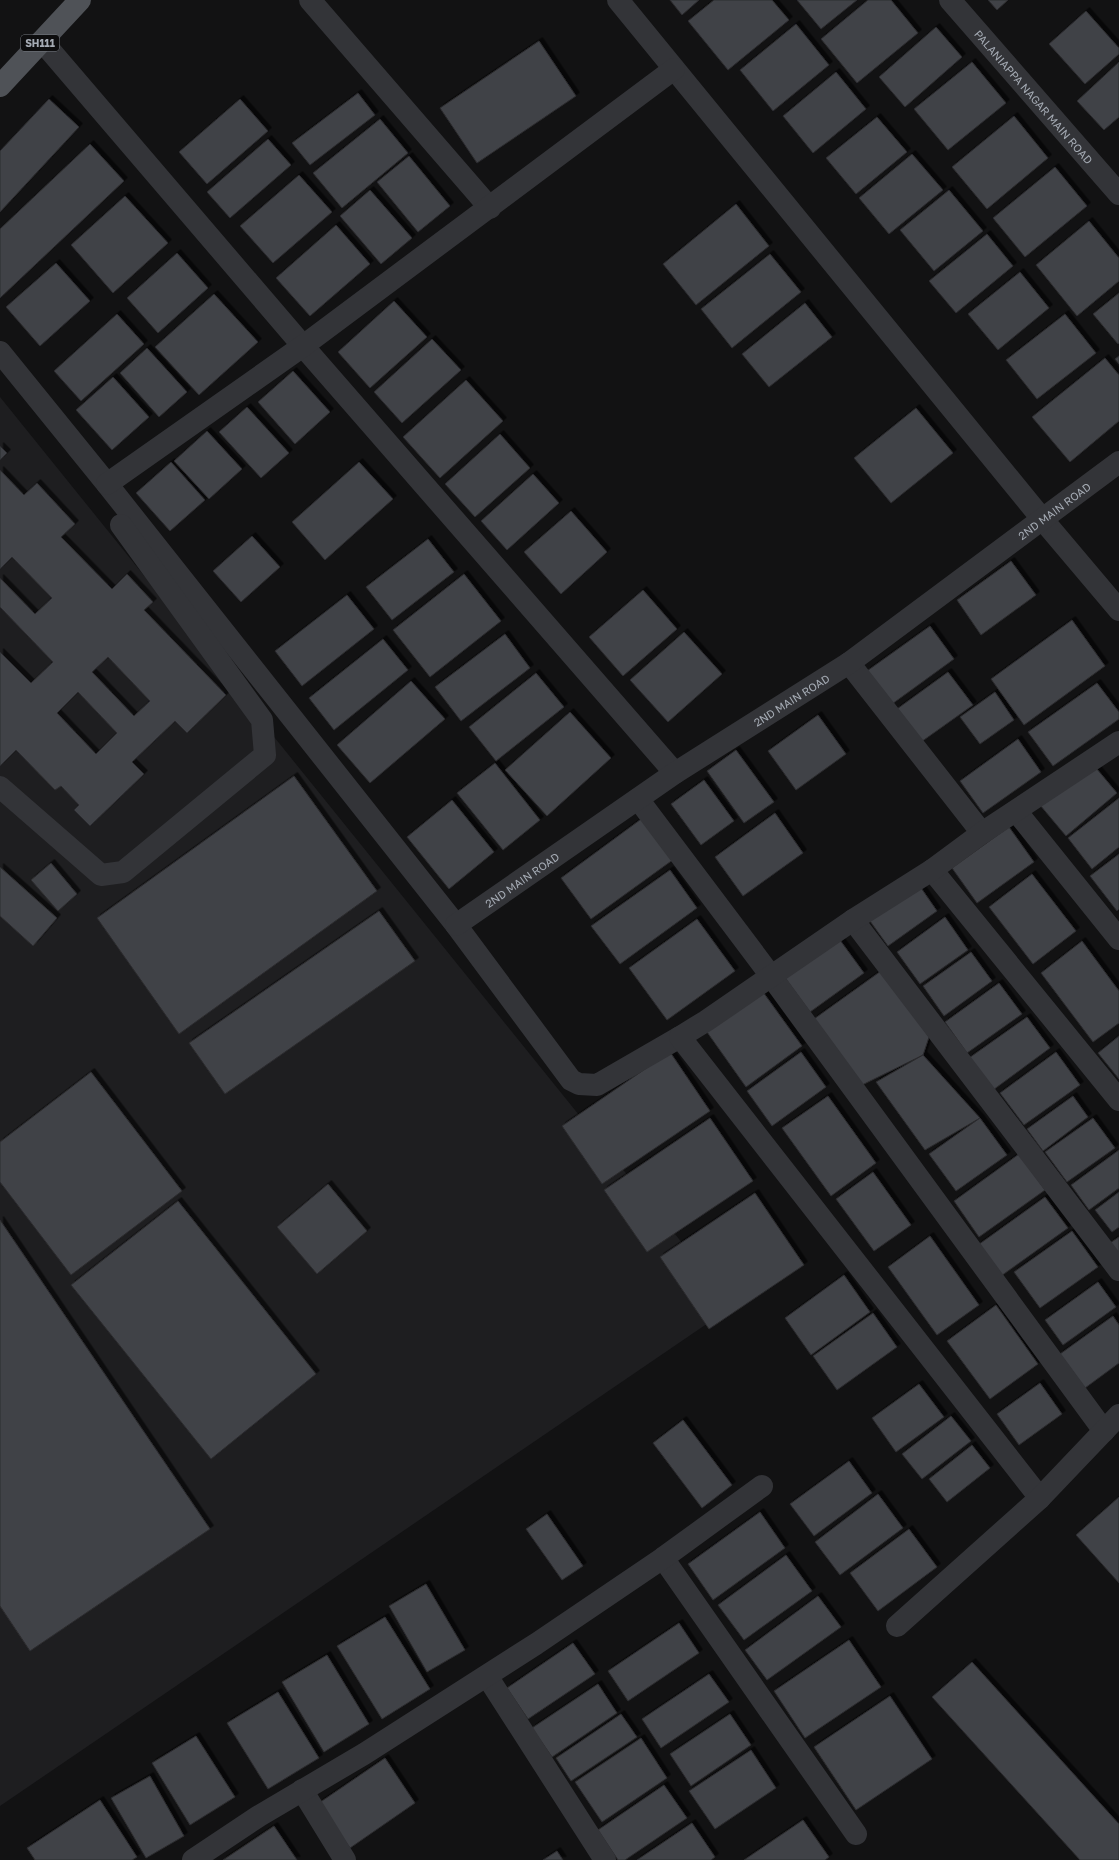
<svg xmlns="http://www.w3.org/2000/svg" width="1119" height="1860" font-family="'Golos Text',sans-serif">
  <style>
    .built { fill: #1e1e20 }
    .building { fill: #414246; stroke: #2c2c2f; fill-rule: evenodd; filter: url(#shadow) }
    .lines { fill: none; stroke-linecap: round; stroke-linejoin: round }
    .minor { stroke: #333438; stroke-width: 22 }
    .major { stroke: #4f5257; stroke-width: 22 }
    .labels { text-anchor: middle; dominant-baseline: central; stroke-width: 3; stroke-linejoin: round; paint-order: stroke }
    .shield { fill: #0d0d0e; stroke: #777b82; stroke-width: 1 }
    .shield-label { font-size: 10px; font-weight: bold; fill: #a4aab3 }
    .street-label { font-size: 11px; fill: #a4aab3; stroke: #0d0d0e }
  </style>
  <defs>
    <filter id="shadow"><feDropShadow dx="3.5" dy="-3.5" stdDeviation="0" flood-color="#0009"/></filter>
  </defs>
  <rect width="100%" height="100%" fill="#121213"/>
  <!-- built -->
  <path class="built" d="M0 397 733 1306 0 1806Z"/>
  <!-- building -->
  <g class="building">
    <path d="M670 0H699L682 15Z"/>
    <path d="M714 0H772L789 20 728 70 688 21Z"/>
    <path d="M797 0H857L821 29Z"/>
    <path d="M868 0H891L918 33 857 83 821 39Z"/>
    <path d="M988 0H1008L997 10Z"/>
    <path d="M1086 11 1119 48V54L1085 84 1049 44Z"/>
    <path d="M796 24 829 65 773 111 740 70Z"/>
    <path d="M936 27 962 57 905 107 879 77Z"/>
    <path d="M539 41 576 96 477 163 440 108Z"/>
    <path d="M972 62 1006 103 948 150 914 109Z"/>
    <path d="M1119 62V117L1104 130 1077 101Z"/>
    <path d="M836 72 866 109 813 153 783 116Z"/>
    <path d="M358 93 375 115 310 165 292 143Z"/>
    <path d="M49 99 79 127 0 212V151Z"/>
    <path d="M240 99 268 131 207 184 179 152Z"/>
    <path d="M1014 116 1048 158 987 209 952 167Z"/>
    <path d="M877 117 907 152 856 194 826 158Z"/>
    <path d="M380 119 408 153 342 208 313 173Z"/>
    <path d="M268 139 291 165 230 218 207 192Z"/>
    <path d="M90 144 124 181 0 298V229Z"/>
    <path d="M912 154 943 190 889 234 859 198Z"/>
    <path d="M409 156 450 206 418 232 377 182Z"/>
    <path d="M1055 167 1087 206 1025 257 993 218Z"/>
    <path d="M299 175 332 212 273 263 240 226Z"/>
    <path d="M370 190 412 238 381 264 340 216Z"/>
    <path d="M949 190 983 231 934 271 900 230Z"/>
    <path d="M125 196 168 243 113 293 71 245Z"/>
    <path d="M736 204 769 246 696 305 663 264Z"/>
    <path d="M1089 221 1119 258V281L1077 316 1036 265Z"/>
    <path d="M336 225 370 264 310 316 276 278Z"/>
    <path d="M987 234 1013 266 956 313 929 281Z"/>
    <path d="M177 253 208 288 158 333 127 298Z"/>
    <path d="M770 254 801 292 732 348 701 309Z"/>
    <path d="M56 263 90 301 40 346 6 307Z"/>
    <path d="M1020 272 1049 308 998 350 968 314Z"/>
    <path d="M1119 293V343L1118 344 1093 314Z"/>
    <path d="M214 294 258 342 199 395 155 347Z"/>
    <path d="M394 301 427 337 370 388 338 352Z"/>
    <path d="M805 303 832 337 769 387 742 354Z"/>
    <path d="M117 314 144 344 81 401 54 371Z"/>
    <path d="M1065 314 1096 353 1037 399 1006 360Z"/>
    <path d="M432 339 461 370 402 423 374 392Z"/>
    <path d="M147 348 187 392 159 417 120 373Z"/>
    <path d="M1119 356V364L1115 359Z"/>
    <path d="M1105 358 1119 375V421L1070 462 1032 417Z"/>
    <path d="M293 371 330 412 295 444 258 402Z"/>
    <path d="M113 377 149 417 112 450 76 410Z"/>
    <path d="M466 380 503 421 440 478 403 437Z"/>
    <path d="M247 407 289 453 261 478 219 432Z"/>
    <path d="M916 408 953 453 891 503 854 458Z"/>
    <path d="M207 431 242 469 209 499 174 461Z"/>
    <path d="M500 434 530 468 475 517 445 484Z"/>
    <path d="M0 446 7 453 0 460Z"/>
    <path d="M171 462 205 500 170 531 136 493Z"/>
    <path d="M359 462 393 499 325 560 292 522Z"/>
    <path d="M0 470 24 495 37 483 75 524 61 537 112 589 127 574 153 602 144 610 226 695 187 733 175 721 132 762 144 774 90 826 74 810 79 805 61 786 55 790 16 750 0 766V652L31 683 53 662 0 607V578L35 614 52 598 12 557 0 569ZM108 657 150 701 134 716 92 672ZM78 692 117 733 96 754 57 713Z"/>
    <path d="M533 474 559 503 507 550 481 521Z"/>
    <path d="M571 511 607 552 561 594 524 552Z"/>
    <path d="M252 536 280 567 241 602 213 571Z"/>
    <path d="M428 539 454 572 392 620 366 587Z"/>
    <path d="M1011 561 1036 595 981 635 957 600Z"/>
    <path d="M464 574 501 621 430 677 393 630Z"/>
    <path d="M643 590 677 629 623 676 589 637Z"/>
    <path d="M347 595 374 629 302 686 275 651Z"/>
    <path d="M1072 620 1105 666 1024 725 991 679Z"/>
    <path d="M930 626 954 659 892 704 867 671Z"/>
    <path d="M684 632 722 674 668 722 630 680Z"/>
    <path d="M505 634 530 668 461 721 435 687Z"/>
    <path d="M383 639 408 670 334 730 309 698Z"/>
    <path d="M948 672 973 705 921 742 897 709Z"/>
    <path d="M536 673 564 707 496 761 469 727Z"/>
    <path d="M411 681 445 719 370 783 337 745Z"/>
    <path d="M1097 683 1119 712V719L1053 766 1028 732Z"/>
    <path d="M995 692 1014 720 980 744 960 717Z"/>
    <path d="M570 712 611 758 547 816 505 770Z"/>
    <path d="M818 715 846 754 796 790 768 751Z"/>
    <path d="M1018 739 1041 772 983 813 960 781Z"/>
    <path d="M736 750 774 802 744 823 707 771Z"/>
    <path d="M1091 762 1117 793 1066 836 1040 805Z"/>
    <path d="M495 763 540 820 503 850 457 793Z"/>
    <path d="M294 776 377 891 179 1034 97 918Z"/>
    <path d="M704 780 734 821 701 845 671 804Z"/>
    <path d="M1119 798V847L1092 869 1068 838Z"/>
    <path d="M452 800 494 852 449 889 407 837Z"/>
    <path d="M775 813 803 853 743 896 715 857Z"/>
    <path d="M644 817 674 859 591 919 561 878Z"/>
    <path d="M1009 827 1034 862 977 903 952 868Z"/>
    <path d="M1119 854V909L1117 911 1090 876Z"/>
    <path d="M51 863 77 894 58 911 31 880Z"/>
    <path d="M0 867 57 918 33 946 0 916Z"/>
    <path d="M670 870 697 908 620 964 591 926Z"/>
    <path d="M1032 874 1076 931 1033 964 989 907Z"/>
    <path d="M919 885 937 911 888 946 870 921Z"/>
    <path d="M379 911 415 961 225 1094 189 1043Z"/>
    <path d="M945 917 968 950 920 984 897 952Z"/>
    <path d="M697 919 735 971 667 1020 629 968Z"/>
    <path d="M837 936 864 973 810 1012 783 975Z"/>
    <path d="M1082 941 1119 991V1023L1093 1042 1041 973Z"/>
    <path d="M971 952 992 981 944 1016 923 986Z"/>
    <path d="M881 971 929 1037 923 1055 862 1085 814 1019Z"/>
    <path d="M999 983 1022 1014 967 1053 945 1022Z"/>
    <path d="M763 992 802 1046 746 1087 707 1032Z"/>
    <path d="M1027 1017 1050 1048 993 1090 969 1058Z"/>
    <path d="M1119 1036V1079L1098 1053Z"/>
    <path d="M670 1052 710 1111 602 1184 562 1126Z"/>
    <path d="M801 1052 826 1087 772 1126 747 1091Z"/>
    <path d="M1056 1052 1080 1085 1024 1125 1000 1093Z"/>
    <path d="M923 1055 980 1118 925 1150 876 1082Z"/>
    <path d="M91 1072 182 1191 71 1275 0 1182V1142Z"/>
    <path d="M828 1096 876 1163 831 1196 782 1128Z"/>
    <path d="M1073 1096 1088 1117 1043 1151 1027 1129Z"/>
    <path d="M710 1118 753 1181 647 1252 604 1190Z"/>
    <path d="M980 1118 1007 1155 956 1191 929 1154Z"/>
    <path d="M1093 1118 1115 1148 1067 1182 1045 1152Z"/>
    <path d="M1119 1150V1188L1089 1210 1071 1185Z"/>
    <path d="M1019 1154 1045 1190 979 1237 954 1201Z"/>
    <path d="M873 1172 911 1225 874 1251 836 1199Z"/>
    <path d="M328 1184 367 1231 317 1274 277 1227Z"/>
    <path d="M1119 1192V1227L1112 1232 1095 1210Z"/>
    <path d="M755 1193 804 1265 709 1329 660 1257Z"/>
    <path d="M1045 1197 1068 1228 1001 1276 978 1245Z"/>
    <path d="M178 1201 316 1374 211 1459 71 1285Z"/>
    <path d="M0 1220 210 1529 30 1651 0 1606Z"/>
    <path d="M1072 1231 1098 1267 1040 1308 1014 1272Z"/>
    <path d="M930 1236 979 1305 937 1335 888 1267Z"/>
    <path d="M1119 1237V1255L1110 1243Z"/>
    <path d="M844 1275 870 1312 811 1355 785 1318Z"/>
    <path d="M1098 1282 1116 1307 1063 1345 1045 1320Z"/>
    <path d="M996 1305 1038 1364 990 1399 947 1341Z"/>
    <path d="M873 1313 897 1347 837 1390 813 1356Z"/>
    <path d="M1113 1316 1119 1325V1363L1085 1388 1060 1354Z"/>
    <path d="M1040 1383 1062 1414 1019 1445 997 1414Z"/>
    <path d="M919 1384 944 1417 896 1452 872 1418Z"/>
    <path d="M951 1416 971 1441 922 1479 902 1454Z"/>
    <path d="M683 1420 732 1485 702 1508 653 1443Z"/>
    <path d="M972 1445 990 1468 947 1502 929 1479Z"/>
    <path d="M849 1461 872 1493 814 1536 790 1504Z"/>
    <path d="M878 1494 903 1528 840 1575 815 1542Z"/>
    <path d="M1119 1497V1583L1076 1535Z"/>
    <path d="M760 1512 785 1548 713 1600 688 1564Z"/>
    <path d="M547 1514 583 1566 562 1580 526 1529Z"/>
    <path d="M909 1529 937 1567 878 1611 850 1573Z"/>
    <path d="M786 1555 812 1591 744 1640 718 1605Z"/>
    <path d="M426 1584 465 1650 427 1672 389 1606Z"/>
    <path d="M818 1596 841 1627 767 1680 745 1650Z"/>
    <path d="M385 1617 430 1689 382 1719 337 1646Z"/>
    <path d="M679 1623 699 1653 628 1701 608 1671Z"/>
    <path d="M849 1640 881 1687 805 1738 774 1691Z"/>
    <path d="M573 1643 595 1674 528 1719 507 1688Z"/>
    <path d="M327 1655 369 1724 324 1752 282 1682Z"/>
    <path d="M972 1662 1119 1824V1860H1080L932 1697Z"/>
    <path d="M709 1674 729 1702 661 1748 642 1719Z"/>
    <path d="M598 1684 617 1713 552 1757 532 1728Z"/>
    <path d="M278 1692 319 1758 268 1789 227 1723Z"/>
    <path d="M890 1696 932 1759 856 1810 814 1747Z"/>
    <path d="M621 1714 637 1737 571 1781 556 1758Z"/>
    <path d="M730 1714 751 1745 691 1786 670 1754Z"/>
    <path d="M196 1736 235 1797 190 1825 152 1763Z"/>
    <path d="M641 1738 667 1778 602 1822 575 1782Z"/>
    <path d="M751 1750 776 1788 715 1829 689 1791Z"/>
    <path d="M385 1758 415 1803 350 1848 319 1803Z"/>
    <path d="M150 1776 184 1836 146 1858 111 1798Z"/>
    <path d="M664 1785 687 1818 625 1860H618L598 1830Z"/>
    <path d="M100 1800 137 1857 132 1860H35L27 1848Z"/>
    <path d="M803 1820 829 1857 825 1860H744Z"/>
    <path d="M692 1823 715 1857 711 1860H637Z"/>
    <path d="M274 1826 297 1860H223Z"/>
    <path d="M557 1851 563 1860H543Z"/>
  </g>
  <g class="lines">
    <!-- minor -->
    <g class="minor">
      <path d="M310 0 490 208"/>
      <path d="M618 0 1043 520 1119 610"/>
      <path id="s1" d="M950 0 1119 194"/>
      <path d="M42 41 303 346 675 773"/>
      <path d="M0 352 107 484 456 925 571 1080 579 1084 597 1085 680 1037"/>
      <path d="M107 484 303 346 674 69"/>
      <path d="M849 663 982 833"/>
      <path d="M0 787 101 875 123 872 265 755 262 720 121 525"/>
      <path d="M638 799 771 976 1104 1431"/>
      <path d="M1016 811 1119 939"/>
      <path d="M932 870 1119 1100"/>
      <path d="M853 920 1119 1270"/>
      <path id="s2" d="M456 925 675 773 849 663 1119 462"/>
      <path d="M1040 1498 680 1037 706 1021 853 920 932 870 982 833 1119 742"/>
      <path d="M663 1558 856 1834"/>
      <path d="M897 1626 1040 1498 1119 1415"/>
      <path d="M487 1676 605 1860"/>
      <path d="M302 1790 345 1860"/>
      <path d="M193 1860 259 1816 364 1754 536 1644 663 1558 762 1486"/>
    </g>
    <!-- major -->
    <path class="major" d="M0 86 80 0"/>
  </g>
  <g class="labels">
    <!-- shield labels -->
    <rect class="shield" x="21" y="35" width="38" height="16" rx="3"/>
    <g class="shield-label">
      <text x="40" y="43">SH111</text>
    </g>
    <!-- street labels -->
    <g class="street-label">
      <text stroke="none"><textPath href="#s1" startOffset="128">PALANIAPPA NAGAR MAIN ROAD</textPath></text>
      <text stroke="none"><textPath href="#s2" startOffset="728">2ND MAIN ROAD</textPath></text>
      <text stroke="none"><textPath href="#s2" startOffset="404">2ND MAIN ROAD</textPath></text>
      <text stroke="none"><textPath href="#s2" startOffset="80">2ND MAIN ROAD</textPath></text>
    </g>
  </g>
</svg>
